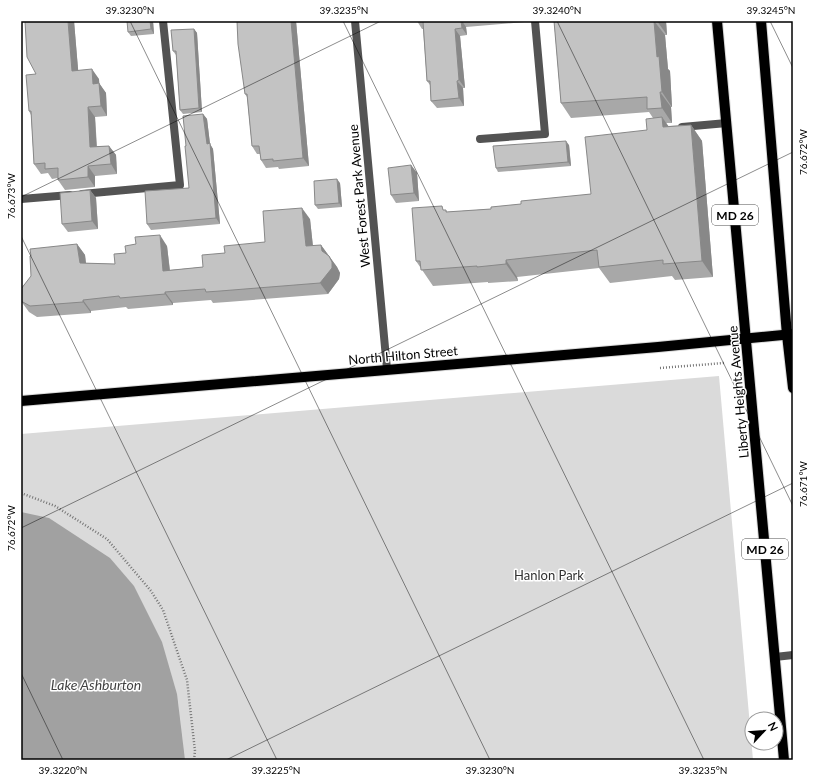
<svg xmlns="http://www.w3.org/2000/svg" width="814" height="781" font-family="Lato,sans-serif">
  <style>
    .green { fill: #dadada }
    .water { fill: #a1a1a1 }
    .lines { fill: none; stroke-linecap: round; stroke-linejoin: round }
    .primary-casing { stroke: #dbdbdb; stroke-width: 12 }
    .path { stroke: #757575; stroke-width: 2.5; stroke-dasharray: 1 2; stroke-linecap: butt }
    .lane { stroke: #535353; stroke-width: 8 }
    .street { stroke: #535353; stroke-width: 8 }
    .primary { stroke: #000; stroke-width: 10 }
    .wall { fill: #a8a8a8 }
    .shaded-wall { fill: #888 }
    .building { fill: #c3c3c3; stroke: #888 }
    .ticks { fill: none; stroke: #000; stroke-width: 1; stroke-opacity: 0.45 }
    .labels { text-anchor: middle; dominant-baseline: central; stroke-width: 3; stroke-linejoin: round; paint-order: stroke }
    .shield { fill: #fff; stroke: #4c4c4c; stroke-width: 1 }
    .shield-label { font-size: 12px; font-weight: bold; fill: #000 }
    .street-label { font-size: 13px; fill: #000; stroke: #fff }
    .park-label { font-size: 13px; fill: #313131; stroke: #fff }
    .water-label { font-size: 14px; font-style: italic; fill: #424242; stroke: #fff }
    .neatline { fill: none; stroke: #000; stroke-width: 1.5 }
    .ticks-label { font-size: 10px; text-anchor: middle; fill: #000 }
  </style>
  <rect width="100%" height="100%" fill="#fff"/>
  <!-- green -->
  <path class="green" d="M719 376 753 760H21V434Z"/>
  <!-- water -->
  <path class="water" d="M21 512 49 518 110 558 134 586 162 642 177 694 185 760H21Z"/>
  <g class="lines">
    <!-- primary casing -->
    <g class="primary-casing">
      <g id="primary">
        <path d="M717 21 784 760"/>
        <path d="M761 21 787 335 793 388"/>
        <path d="M21 401 658 347 793 334"/>
      </g>
    </g>
    <!-- path -->
    <g class="path">
      <path d="M660 368 724 363"/>
      <path d="M21 493 55 506 107 539 151 591 163 610 187 680 195 751 194 760"/>
    </g>
    <!-- lane -->
    <g class="lane">
      <path d="M682 127 727 123"/>
      <path d="M480 139 545 134 535 21"/>
      <path d="M82 194 180 185 163 21"/>
      <path d="M21 199 70 195"/>
    </g>
    <!-- street -->
    <g class="street">
      <path d="M355 21 387 369"/>
      <path d="M775 657 793 655"/>
    </g>
    <!-- primary -->
    <use href="#primary" class="primary"/>
  </g>
  <!-- wall -->
  <g class="wall">
    <path d="M74 21 78 70 99 79V83L106 93 107 116 95 117 97 146H109L116 155 117 174 95 176V187L65 190 58 180V178L52 179 48 173 41 174 34 164 31 115 29 111 36 74Z"/>
    <path d="M153 21 154 34 131 36 128 32Z"/>
    <path d="M237 21H296L309 166 279 169 278 167 266 168 261 160 260 154H257L252 146 247 97 245 94Z"/>
    <path d="M417 21H524L525 22 466 27 467 35 460 36 465 88H463L464 106 437 108 431 101 430 85 427 81 423 29H422Z"/>
    <path d="M554 21H666L667 35H665L668 69 670 71 672 107H671L672 123H666L668 126 691 125 702 141 713 277 675 280 672 276 610 283 599 268 517 277 518 281 488 283V282L433 286 416 261 445 210H446L447 212 491 209 591 194 647 130 653 118 649 112 571 118 561 103Z"/>
    <path d="M194 29 197 33 202 112 183 114 180 110 176 55 173 51Z"/>
    <path d="M203 114 207 119 210 144 213 149 220 224 151 230 147 224 189 188Z"/>
    <path d="M569 145 571 166 498 172 496 168Z"/>
    <path d="M411 165 417 173 419 201 396 203 391 195Z"/>
    <path d="M340 183 342 207 318 209 315 205Z"/>
    <path d="M90 190 96 198 98 229 68 232 62 224Z"/>
    <path d="M310 219 313 246 321 245 337 267 340 273 339 279 328 294 227 302 213 303 211 300 173 303V305L128 309 126 307 91 311V313L37 317 29 312 21 301 77 244 85 255 86 263 115 264 126 253 136 244 167 246 170 270 203 267 225 253 265 242Z"/>
  </g>
  <!-- shaded-wall -->
  <g class="shaded-wall">
    <path d="M68 21H74L79 80 72 71Z"/>
    <path d="M150 21H153L154 34 151 29Z"/>
    <path d="M291 21H296L309 166 303 158Z"/>
    <path d="M461 21H462L466 27 467 35 462 28Z"/>
    <path d="M654 21 665 35 668 69 670 71 672 107 662 92 657 57Z"/>
    <path d="M657 21H666L667 35Z"/>
    <path d="M194 29 197 33 202 112 199 108Z"/>
    <path d="M455 29 460 36 465 88 459 80Z"/>
    <path d="M92 69 99 79 100 90 99 83 106 93 107 116 101 106 93 84Z"/>
    <path d="M457 81 463 88 464 106 459 98Z"/>
    <path d="M660 92 671 107 672 123 662 108Z"/>
    <path d="M88 107 95 117 97 157 90 147Z"/>
    <path d="M203 114 207 119 210 144 213 149 220 224 216 218Z"/>
    <path d="M662 117 674 134 663 127Z"/>
    <path d="M691 125 702 141 713 277 702 261Z"/>
    <path d="M566 141 569 145 571 166 568 162Z"/>
    <path d="M109 146 116 155 117 174 111 164Z"/>
    <path d="M411 165 417 173 419 201 414 193Z"/>
    <path d="M88 166 95 176V187L88 177Z"/>
    <path d="M337 179 340 183 342 207 339 203Z"/>
    <path d="M90 190 96 198 98 229 92 221Z"/>
    <path d="M302 208 310 219 314 257 306 246Z"/>
    <path d="M160 235 167 246 171 282 163 271Z"/>
    <path d="M77 244 85 255 87 274 80 263Z"/>
    <path d="M321 245 329 256 322 251Z"/>
    <path d="M329 256 337 267 340 273 339 279 328 294 320 283Z"/>
    <path d="M506 260 517 277 518 281 506 264Z"/>
    <path d="M165 292 173 303V305L165 294Z"/>
    <path d="M83 300 91 311V313L83 302Z"/>
  </g>
  <!-- building -->
  <g class="building">
    <path d="M25 21H68L72 71 92 69 93 84 99 83 101 106 88 107 90 147 109 146 111 164 88 166V177L58 180V168L45 169V163L34 164 31 111H29L26 75 36 74 27 57Z"/>
    <path d="M127 21H150L151 29 128 32Z"/>
    <path d="M237 21H291L303 158 273 161V159L261 160 259 146H252L247 94H245L238 44Z"/>
    <path d="M423 21H461L462 28 455 29 459 80 457 81 459 98 431 101 430 81H427Z"/>
    <path d="M554 21H654L657 57 659 56 662 92H660L662 108 647 109V97L561 103Z"/>
    <path d="M194 29 199 108 180 110 176 51H173L171 30Z"/>
    <path d="M203 114 207 144 210 143 216 218 147 224 145 191 189 188 185 146H186L183 116Z"/>
    <path d="M662 117 663 127 691 125 702 261 663 264V260L599 267 597 250 506 260V264L477 267V266L421 270 420 261H416L412 208 442 206 443 210H446V212L491 209V207L521 204V201L591 194 585 137 647 130 646 119Z"/>
    <path d="M566 141 568 162 496 168 493 146Z"/>
    <path d="M411 165 414 193 391 195 388 168Z"/>
    <path d="M337 179 339 203 315 205 314 181Z"/>
    <path d="M90 190 92 221 62 224 60 193Z"/>
    <path d="M302 208 306 246 321 245 322 251 329 256 332 262V268L320 283 220 291 206 292 205 289 165 292V294L120 298 119 296 83 300V302L30 306 21 301V289L31 276 30 256H31L30 249 77 244 80 263 115 264 114 254 126 253 125 246 136 244 135 237 160 235 163 271 203 267 202 255 225 253 224 246 265 242 263 211Z"/>
  </g>
  <!-- ticks -->
  <path class="ticks" d="M130 21 490 760M343 21 704 760M557 21 793 506M770 21 793 68M21 197 381 21M21 236 277 760M21 528 793 152M21 673 63 760M226 760 793 483"/>
  <g class="labels">
    <!-- shield labels -->
    <g class="shield">
      <rect x="712" y="205" width="46" height="20" rx="3"/>
      <rect x="742" y="539" width="46" height="20" rx="3"/>
    </g>
    <g class="shield-label">
      <text x="735" y="215">MD 26</text>
      <text x="765" y="549">MD 26</text>
    </g>
    <!-- street labels -->
    <g class="street-label">
      <text transform="translate(359 196) rotate(-95)">West Forest Park Avenue</text>
      <text transform="translate(403 355) rotate(-5)">North Hilton Street</text>
      <text transform="translate(738 392) rotate(-95)">Liberty Heights Avenue</text>
    </g>
    <!-- park labels -->
    <g class="park-label">
      <text x="549" y="575">Hanlon Park</text>
    </g>
    <!-- water labels -->
    <g class="water-label">
      <text x="96" y="684">Lake Ashburton</text>
    </g>
  </g>
  <!-- border -->
  <rect width="814" height="781" fill="none" stroke="#ffffff" stroke-width="44"/>
  <!-- north arrow -->
  <g transform="translate(764 731) rotate(64)"><circle r="19" fill="#ffffff" stroke="#999999"/>
  <path d="M0-3L7 15L0 10L-7 15Z" fill="#000000"/>
  <text y="-6" font-size="11" font-weight="bold" text-anchor="middle" fill="#000000">N</text>
  </g>
  <rect x="22" y="22" width="770" height="737" class="neatline"/>
  <g class="ticks-label">
    <text x="130" y="14">39.3230°N</text>
    <text x="344" y="14">39.3235°N</text>
    <text x="557" y="14">39.3240°N</text>
    <text x="771" y="14">39.3245°N</text>
    <text transform="translate(803 152) rotate(-90)" y="4">76.672°W</text>
    <text transform="translate(11 196) rotate(-90)" y="4">76.673°W</text>
    <text transform="translate(803 484) rotate(-90)" y="4">76.671°W</text>
    <text transform="translate(11 528) rotate(-90)" y="4">76.672°W</text>
    <text x="63" y="774">39.3220°N</text>
    <text x="276" y="774">39.3225°N</text>
    <text x="490" y="774">39.3230°N</text>
    <text x="703" y="774">39.3235°N</text>
  </g>
</svg>
